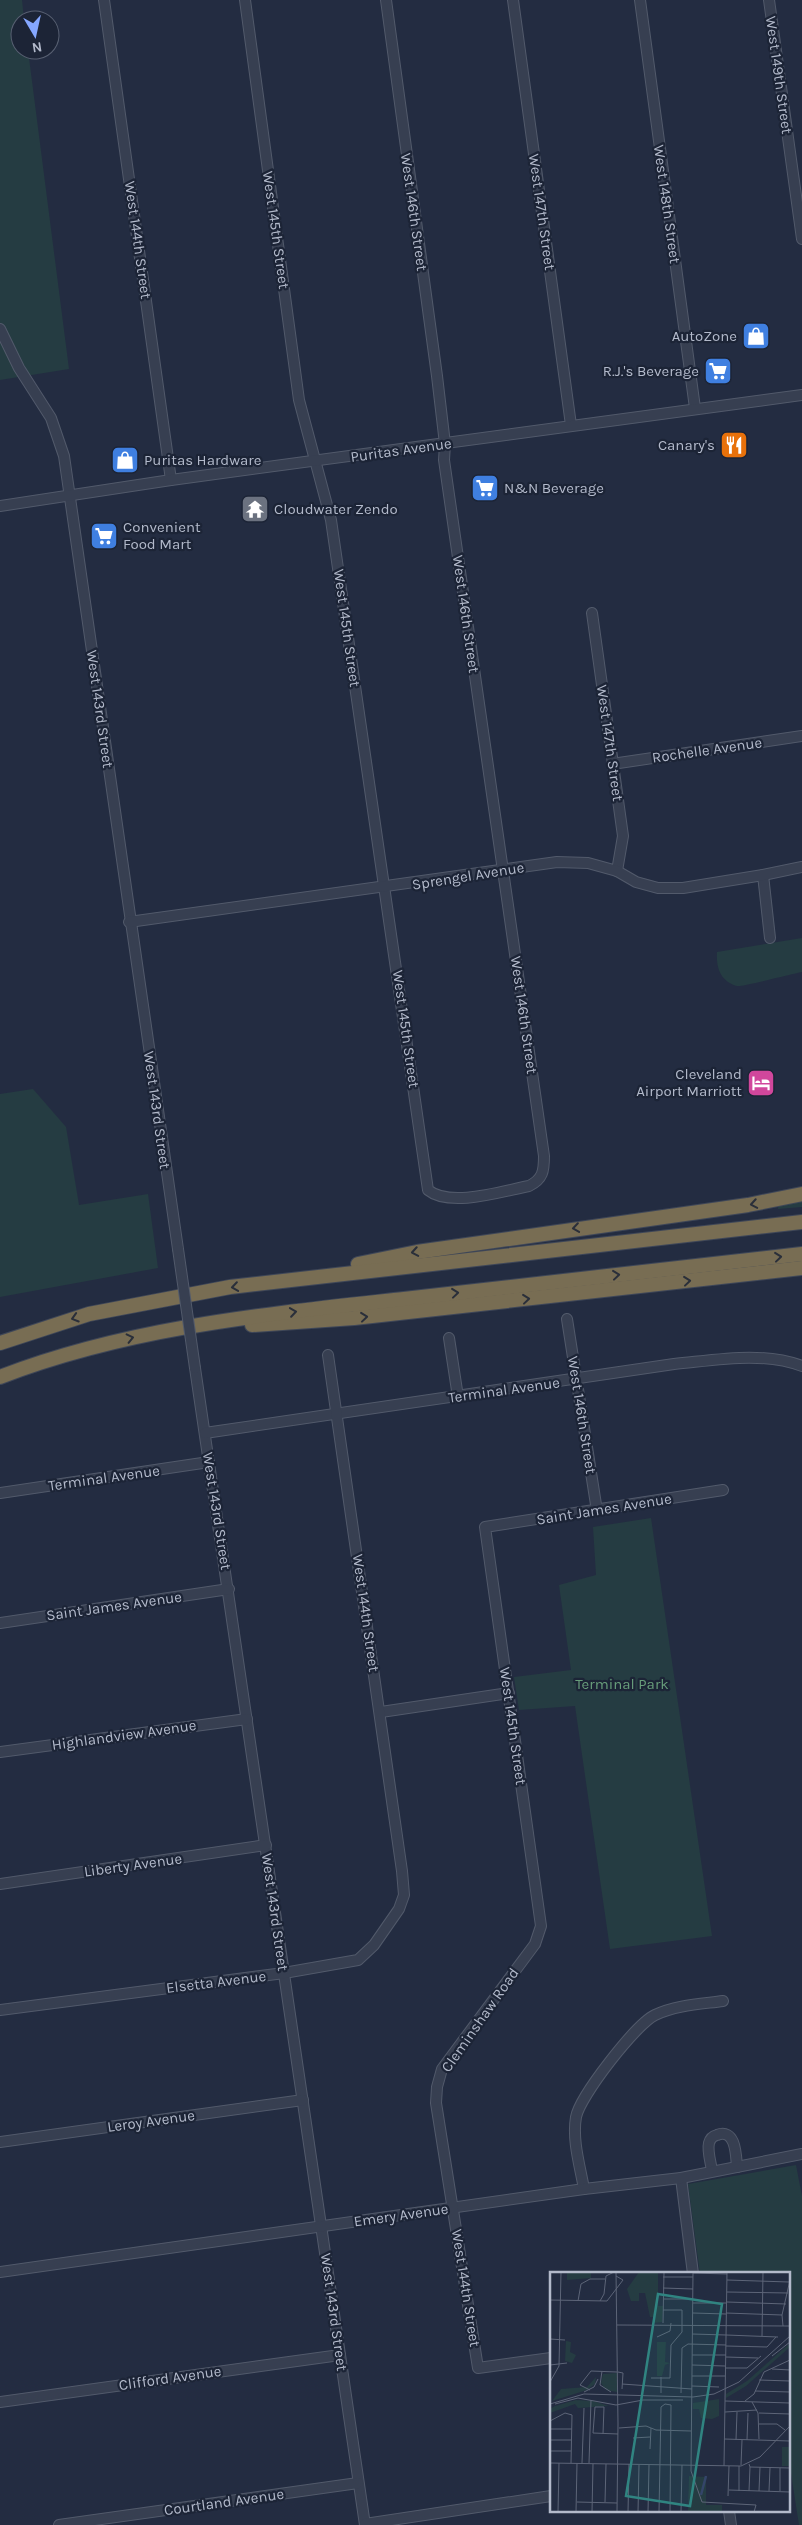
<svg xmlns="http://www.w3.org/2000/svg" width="802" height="2525" font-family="Karla,sans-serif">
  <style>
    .green { fill: #253c42 }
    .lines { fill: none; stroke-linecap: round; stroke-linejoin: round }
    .minor-casing { stroke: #525a6b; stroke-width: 12 }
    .highway-casing { stroke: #3f4758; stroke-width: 16 }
    .minor { stroke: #373f51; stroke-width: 10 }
    .highway { stroke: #786d53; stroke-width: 14 }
    .minor-bridge-casing { stroke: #525a6b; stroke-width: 12; stroke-linecap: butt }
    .minor-bridge { stroke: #373f51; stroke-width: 10 }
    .oneway { stroke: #2a2f3a }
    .labels { text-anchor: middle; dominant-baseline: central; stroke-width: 4.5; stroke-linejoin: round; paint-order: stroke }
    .street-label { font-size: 15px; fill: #b3bacb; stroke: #1c2436 }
    .poi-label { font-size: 15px; fill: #b3bacb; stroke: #1c2436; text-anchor: end }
    .park-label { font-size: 15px; fill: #689e7b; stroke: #1c2436 }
    .inset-river { fill: none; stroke: #344569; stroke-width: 2.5 }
    .inset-road { fill: none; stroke: #5d6578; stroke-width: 1 }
    .view { fill: #308481; fill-opacity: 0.15; stroke: #308481; stroke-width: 2.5 }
    .inset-edge { fill: none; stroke: #b3bacb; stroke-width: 2.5 }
  </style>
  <rect width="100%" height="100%" fill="#232c41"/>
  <!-- green -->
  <g class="green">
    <path d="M0 0H22L24 20H20V50H28L69 369 0 380Z"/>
    <path d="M802 938V972C791 974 743 987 737 986 720 981 716 967 717 952Z"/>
    <path d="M33 1089 66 1127 79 1205 148 1194 158 1268 0 1297V1094Z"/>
    <path d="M802 1198V1207L778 1209V1204Z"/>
    <path d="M651 1518 712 1936 610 1949 575 1706 519 1710 514 1677 571 1670 559 1585 596 1575 593 1527Z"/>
    <path d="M796 2165 802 2196V2525H799L788 2454V2274H700L688 2184Z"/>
  </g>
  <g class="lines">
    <!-- minor casing -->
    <g class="minor-casing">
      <g id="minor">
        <path d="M104 0 171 480"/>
        <path d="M245 0 299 400 331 520 428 1190C450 1208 503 1191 529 1186 543 1179 544 1171 544 1156L444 460 445 444 437 376 386 0"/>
        <path d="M513 0 571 425"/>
        <path d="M640 0 695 408"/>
        <path d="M769 0 802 239"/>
        <path d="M0 329 19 368 51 418 64 456 178 1249"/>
        <path d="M0 506 171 480 802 395"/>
        <path d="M592 613 623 836 617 871"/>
        <path d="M612 764 802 736"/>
        <path d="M763 875 770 938"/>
        <path d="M129 922 557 862 588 863 617 871 636 882 658 888H683L763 875 802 867"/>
        <path d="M567 1319 597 1511"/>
        <path d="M449 1338 458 1397"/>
        <path d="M195 1368 365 2525"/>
        <path d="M205 1433 674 1364C716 1360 762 1351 802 1366"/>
        <path d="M0 1493 209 1462"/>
        <path d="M0 1623 229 1589"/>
        <path d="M381 1712 509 1693"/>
        <path d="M0 1752 247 1719"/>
        <path d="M0 1884 266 1845"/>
        <path d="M0 2010 284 1973 358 1960 374 1945 399 1909 404 1895 402 1871 328 1355"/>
        <path d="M0 2142 303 2100"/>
        <path d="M712 2171C711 2163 707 2151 709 2143 710 2139 713 2136 717 2135 736 2128 736 2155 737 2167"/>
        <path d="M681 2178 693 2274"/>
        <path d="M584 2189C580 2166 572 2140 576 2117 580 2096 636 2024 655 2015 676 2005 701 2004 723 2001"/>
        <path d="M0 2272 584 2189 681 2178 802 2154"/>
        <path d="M551 2358 478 2368 436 2103 437 2087 442 2069 535 1944 541 1926 485 1527 723 1490"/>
        <path d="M0 2402 340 2355"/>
        <path d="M729 2511 731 2525"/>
        <path d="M365 2524 551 2496"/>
        <path d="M59 2525 358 2483"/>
      </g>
    </g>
    <!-- highway casing -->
    <g class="highway-casing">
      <g id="highway">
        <path d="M358 1264 417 1252 748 1205 802 1194"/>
        <path d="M252 1325 354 1318 802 1268"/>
        <path d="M0 1343 89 1314 230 1287 802 1222"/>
        <path d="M0 1377C129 1327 268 1314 404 1299 537 1284 669 1269 802 1254"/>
      </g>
    </g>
    <!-- minor -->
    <use href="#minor" class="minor"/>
    <!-- highway -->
    <use href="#highway" class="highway"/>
    <!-- minor-bridge casing -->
    <g class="minor-bridge-casing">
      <path id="minor-bridge" d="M178 1249 195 1368"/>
    </g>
    <!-- minor-bridge -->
    <use href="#minor-bridge" class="minor-bridge"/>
  </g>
  <!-- one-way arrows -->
  <defs><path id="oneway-chevron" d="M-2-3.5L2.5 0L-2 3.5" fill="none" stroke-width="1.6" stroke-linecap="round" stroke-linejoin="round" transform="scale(1.25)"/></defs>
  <g class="oneway">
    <use href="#oneway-chevron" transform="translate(754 1204) rotate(170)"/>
    <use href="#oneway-chevron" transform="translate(576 1228) rotate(172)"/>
    <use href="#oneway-chevron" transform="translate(415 1252) rotate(170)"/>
    <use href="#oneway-chevron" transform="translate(778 1257) rotate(-6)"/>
    <use href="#oneway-chevron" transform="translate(616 1275) rotate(-6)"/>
    <use href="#oneway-chevron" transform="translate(687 1281) rotate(-6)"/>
    <use href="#oneway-chevron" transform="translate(235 1287) rotate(172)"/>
    <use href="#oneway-chevron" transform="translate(455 1293) rotate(-6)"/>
    <use href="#oneway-chevron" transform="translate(526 1299) rotate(-6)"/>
    <use href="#oneway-chevron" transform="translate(293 1312) rotate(-8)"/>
    <use href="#oneway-chevron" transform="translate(364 1317) rotate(-6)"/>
    <use href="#oneway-chevron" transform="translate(75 1318) rotate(163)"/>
    <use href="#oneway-chevron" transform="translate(130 1338) rotate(-13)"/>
  </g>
  <!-- icons -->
  <defs>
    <g id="shop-square" transform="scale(1.4375)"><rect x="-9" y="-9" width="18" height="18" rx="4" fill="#3f7fe0" stroke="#1c2436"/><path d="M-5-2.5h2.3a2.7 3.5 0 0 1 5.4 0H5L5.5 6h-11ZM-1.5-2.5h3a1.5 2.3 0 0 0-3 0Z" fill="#fff"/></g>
    <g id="supermarket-square" transform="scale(1.4375)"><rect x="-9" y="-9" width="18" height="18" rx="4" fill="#3f7fe0" stroke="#1c2436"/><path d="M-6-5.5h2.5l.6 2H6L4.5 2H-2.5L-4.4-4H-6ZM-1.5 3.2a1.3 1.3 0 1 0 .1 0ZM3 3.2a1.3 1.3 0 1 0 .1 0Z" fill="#fff"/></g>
    <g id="restaurant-square" transform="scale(1.4375)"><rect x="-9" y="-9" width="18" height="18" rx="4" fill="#e8710a" stroke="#1c2436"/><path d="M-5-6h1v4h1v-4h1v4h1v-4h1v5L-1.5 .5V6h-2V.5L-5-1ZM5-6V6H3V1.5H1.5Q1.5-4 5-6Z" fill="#fff"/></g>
    <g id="temple-square" transform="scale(1.4375)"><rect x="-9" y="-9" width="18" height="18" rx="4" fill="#6b7280" stroke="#1c2436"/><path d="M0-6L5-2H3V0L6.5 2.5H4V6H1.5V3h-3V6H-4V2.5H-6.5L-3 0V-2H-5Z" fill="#fff"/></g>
    <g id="hotel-square" transform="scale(1.4375)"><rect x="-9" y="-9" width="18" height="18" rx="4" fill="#d1479c" stroke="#1c2436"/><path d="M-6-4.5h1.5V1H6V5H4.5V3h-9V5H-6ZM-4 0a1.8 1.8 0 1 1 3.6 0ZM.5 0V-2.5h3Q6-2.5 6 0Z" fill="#fff"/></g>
  </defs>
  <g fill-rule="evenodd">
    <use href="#shop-square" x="756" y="336"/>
    <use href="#supermarket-square" x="718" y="371"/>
    <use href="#restaurant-square" x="734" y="445"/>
    <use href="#shop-square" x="125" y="460"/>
    <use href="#supermarket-square" x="485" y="488"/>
    <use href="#temple-square" x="255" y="509"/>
    <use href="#supermarket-square" x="104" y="536"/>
    <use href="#hotel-square" x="761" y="1083"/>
  </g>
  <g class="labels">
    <!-- street labels -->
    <g class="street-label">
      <text transform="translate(779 75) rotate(82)">West 149th Street</text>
      <text transform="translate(667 204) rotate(82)">West 148th Street</text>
      <text transform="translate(414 212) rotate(82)">West 146th Street</text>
      <text transform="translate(542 212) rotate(82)">West 147th Street</text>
      <text transform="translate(276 230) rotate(82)">West 145th Street</text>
      <text transform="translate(138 240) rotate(82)">West 144th Street</text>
      <text transform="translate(401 450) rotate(-8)">Puritas Avenue</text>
      <text transform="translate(466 614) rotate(82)">West 146th Street</text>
      <text transform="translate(347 628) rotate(82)">West 145th Street</text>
      <text transform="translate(100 709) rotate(82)">West 143rd Street</text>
      <text transform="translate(610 743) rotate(82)">West 147th Street</text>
      <text transform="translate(707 750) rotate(-8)">Rochelle Avenue</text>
      <text transform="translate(468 876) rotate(-9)">Sprengel Avenue</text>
      <text transform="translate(524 1015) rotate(82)">West 146th Street</text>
      <text transform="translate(406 1029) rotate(82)">West 145th Street</text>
      <text transform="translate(157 1110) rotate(82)">West 143rd Street</text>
      <text transform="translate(504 1390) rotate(-8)">Terminal Avenue</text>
      <text transform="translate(582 1415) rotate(81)">West 146th Street</text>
      <text transform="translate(104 1478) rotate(-8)">Terminal Avenue</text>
      <text transform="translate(604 1509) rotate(-9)">Saint James Avenue</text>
      <text transform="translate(217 1511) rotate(81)">West 143rd Street</text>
      <text transform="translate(114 1606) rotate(-8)">Saint James Avenue</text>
      <text transform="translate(366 1613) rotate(82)">West 144th Street</text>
      <text transform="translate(513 1726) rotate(82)">West 145th Street</text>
      <text transform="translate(124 1735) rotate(-8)">Highlandview Avenue</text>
      <text transform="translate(133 1865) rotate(-8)">Liberty Avenue</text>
      <text transform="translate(275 1912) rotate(82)">West 143rd Street</text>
      <text transform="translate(216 1982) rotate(-7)">Elsetta Avenue</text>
      <text transform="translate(480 2020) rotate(-55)">Cleminshaw Road</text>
      <text transform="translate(151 2121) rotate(-8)">Leroy Avenue</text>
      <text transform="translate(401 2215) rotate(-8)">Emery Avenue</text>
      <text transform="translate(466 2288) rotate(81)">West 144th Street</text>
      <text transform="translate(334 2312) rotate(82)">West 143rd Street</text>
      <text transform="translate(170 2378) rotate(-8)">Clifford Avenue</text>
      <text transform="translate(224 2502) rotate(-8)">Courtland Avenue</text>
    </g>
    <!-- poi labels -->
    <g class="poi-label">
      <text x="737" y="336">AutoZone</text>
      <text x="699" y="371">R.J.'s Beverage</text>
      <text x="715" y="445">Canary's</text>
      <text x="144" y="460" text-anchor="start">Puritas Hardware</text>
      <text x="504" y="488" text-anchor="start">N&amp;N Beverage</text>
      <text x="274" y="509" text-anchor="start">Cloudwater Zendo</text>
      <text x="123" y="527" text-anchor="start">Convenient<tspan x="123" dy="17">Food Mart</tspan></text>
      <text x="742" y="1074">Cleveland<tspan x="742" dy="17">Airport Marriott</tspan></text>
    </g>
    <!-- park labels -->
    <g class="park-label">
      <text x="622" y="1684">Terminal Park</text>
    </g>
  </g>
  <!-- overview -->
  <g transform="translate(550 2272)">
    <rect width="240" height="240" fill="#232c41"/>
    <path d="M17 0H41V6L17 8ZM89 0H108V34H113L112 50 103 51V45H100L95 21H89V29H81L77 17ZM16 69 21 70 20 80 26 83 22 91 15 89ZM107 70H116L115 90 120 91 115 93 112 104H107ZM240 71V75L196 114 176 126V122L197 109ZM67 101V120L56 118 51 111 53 102ZM46 105 45 112 37 118 2 129 11 117 37 115ZM169 127V144L162 147 151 146 149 137H143V131ZM26 128 43 129 59 134 28 136 25 132 0 141V137L5 134ZM232 175H240L239 194H232ZM139 204 156 205V233H172V240H138Z" fill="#253c42"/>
    <path class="inset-river" d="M151 223 156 204"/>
    <path class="inset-road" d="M66 0 68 152M143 0 141 199 152 230 206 233 204 240M143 1 177 2M113 5H143M177 8 239 10M113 16 143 17M177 20 238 21M113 27H143M0 28 57 29 73 8 66 4M28 29 31 12 40 7H55M50 29 54 22 56 4 64 0M177 30 236 32M143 31H176M143 41 176 42M176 41 232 43M113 51 114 0M67 53 239 54M233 54 232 43 240 8M142 62 176 63M176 63 228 65M212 64 213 0M107 65 120 59 121 51M0 67 15 68M176 74 217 75 226 65M142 83H176M222 84 240 70M176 85 208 86M0 93 17 91M142 93 175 94M175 96H197L211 84M222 97 240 98M52 99 50 113 61 120M68 100 73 101 72 117M142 104H175M101 106H120L121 73 132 60V38H113M209 108 240 109M0 110 9 94 11 0M72 112 142 117M142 114 169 115M40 118 30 113 41 99 67 100M205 119 240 120M34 120 44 115 48 107M111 121V105M131 121 132 76 138 72 176 73M175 129 240 131M195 129 204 122 214 100 240 88M202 130 208 141 209 167M0 132 34 122 143 125 164 122 189 110 240 64M5 132 28 126 66 133 93 128H133M175 140 207 138M209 141 240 142M0 149 15 141 22 143 21 191M209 152H227L235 158M69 156 96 154 106 158 141 159M0 157H22M53 162 54 135H45L43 161 68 162M83 166 100 165M174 167 240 169M0 168H21M186 168 187 140M197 168 198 141M100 177 101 156M0 179H21M0 191 191 194 210 185 240 154M32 191 34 136M39 191 41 128M199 192 200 195 240 196M191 193 192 168M174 194 177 0M179 218 240 220M189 219V194M199 219 200 195M209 219 210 195M219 219 220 196M230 219V196M178 224 179 194M27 230 67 231M55 230 56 192M8 240 9 191M26 240 27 191M42 240 43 192M67 240 68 152M78 240 79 192M88 240 89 193M98 240 99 193M109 240 111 135 115 132 121 133 120 240M131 240 132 193"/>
    <path class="view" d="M108 22 172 32 140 234 76 224Z"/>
    <rect width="240" height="240" class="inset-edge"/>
  </g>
  <!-- north arrow -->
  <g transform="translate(35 35) rotate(171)"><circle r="24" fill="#1c2436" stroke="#586072"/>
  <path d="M0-4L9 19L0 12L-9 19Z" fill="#85a7ff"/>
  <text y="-8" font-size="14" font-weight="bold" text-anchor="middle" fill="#b3bacb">N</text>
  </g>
</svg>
